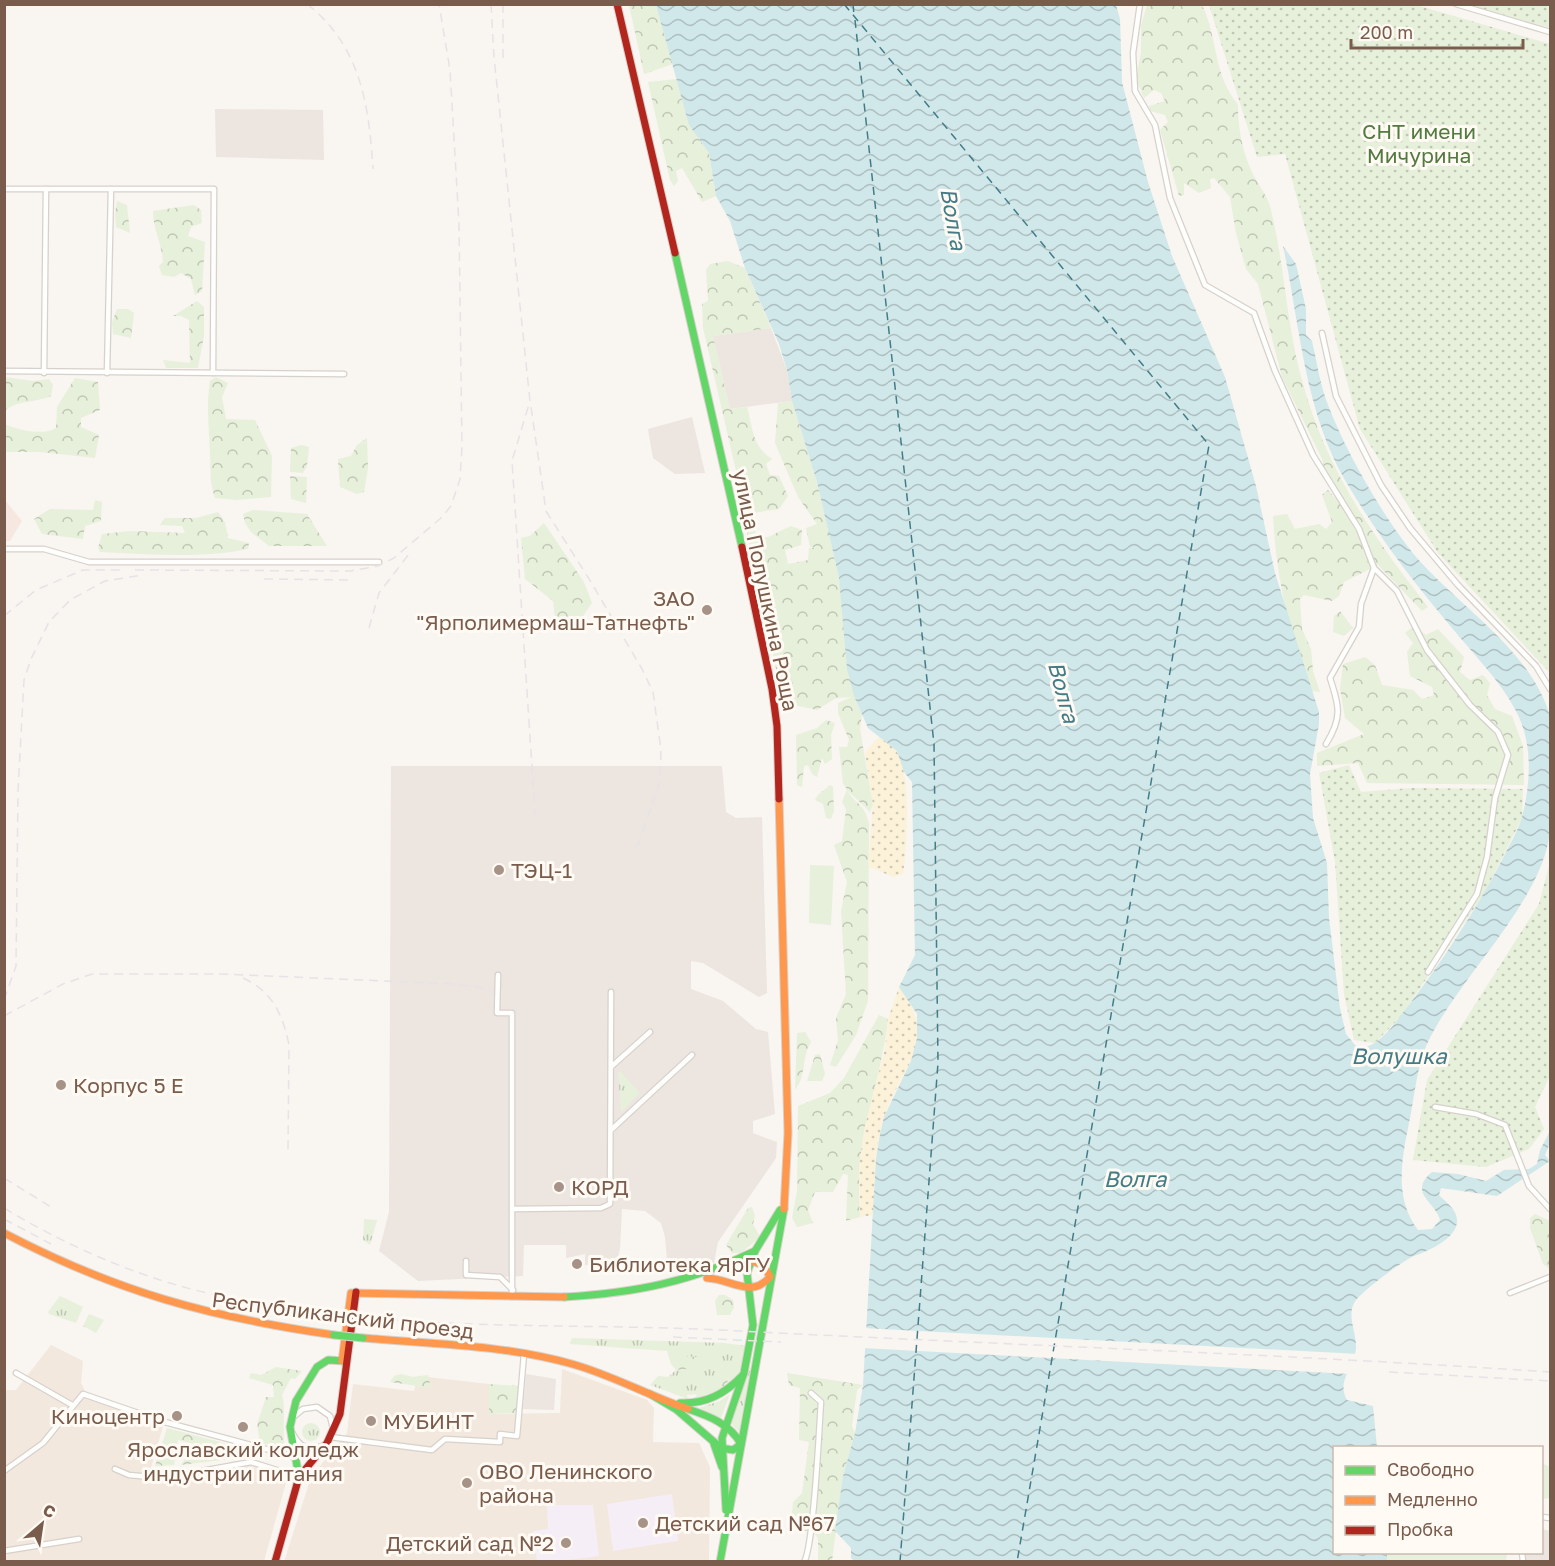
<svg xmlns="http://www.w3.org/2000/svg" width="1555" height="1566" font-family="'Golos Text',sans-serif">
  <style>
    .residential { fill: #f2e8de }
    .commercial { fill: #f6e8e1 }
    .industrial { fill: #ede5e0 }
    .education { fill: #f6eef6 }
    .grass { fill: url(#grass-tufts) }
    .forest { fill: url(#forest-crowns) }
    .sand { fill: url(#sand-dots) }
    .garden { fill: url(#garden-dots) }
    .pitch { fill: #e7f0db }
    .water { fill: url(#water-waves) }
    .pier { fill: #f9f5f0 }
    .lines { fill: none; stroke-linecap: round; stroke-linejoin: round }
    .ferry { stroke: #437c86; stroke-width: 1.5; stroke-dasharray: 8 6; stroke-linecap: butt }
    .street-casing { stroke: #d7d1cb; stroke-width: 7 }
    .fast-casing { stroke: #d9d2cb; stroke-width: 9 }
    .slow-casing { stroke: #d9d2cb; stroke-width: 9 }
    .jam-casing { stroke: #d9d2cb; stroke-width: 9 }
    .street { stroke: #fefefd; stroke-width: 4.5 }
    .fast { stroke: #63d668; stroke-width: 7 }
    .slow { stroke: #ff974d; stroke-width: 7 }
    .jam { stroke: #b3261e; stroke-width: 7 }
    .rail { stroke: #e6e3e7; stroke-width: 1.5; stroke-dasharray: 9 6; stroke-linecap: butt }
    .fast-bridge-casing { stroke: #d9d2cb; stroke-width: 9; stroke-linecap: butt }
    .fast-bridge { stroke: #63d668; stroke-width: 7 }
    .poi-dot { fill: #a69286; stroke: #fffaf3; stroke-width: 2 }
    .labels { text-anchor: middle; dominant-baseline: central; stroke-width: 6; stroke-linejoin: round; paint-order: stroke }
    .park-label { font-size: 21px; fill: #537a41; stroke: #fffaf3 }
    .street-label { font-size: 21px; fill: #7a5c4d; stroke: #fffaf3 }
    .poi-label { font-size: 21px; fill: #7a5c4d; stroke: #fffaf3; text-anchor: start }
    .water-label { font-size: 22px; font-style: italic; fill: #437c86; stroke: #fffaf3 }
  </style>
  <defs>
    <pattern id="grass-tufts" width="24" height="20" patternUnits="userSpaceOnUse" patternTransform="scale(1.5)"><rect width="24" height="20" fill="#e7f0db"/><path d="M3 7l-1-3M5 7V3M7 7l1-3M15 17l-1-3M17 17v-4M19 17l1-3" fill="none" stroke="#c0c6b4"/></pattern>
    <pattern id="forest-crowns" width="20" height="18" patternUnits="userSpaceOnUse" patternTransform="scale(1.5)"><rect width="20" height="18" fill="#e7f0db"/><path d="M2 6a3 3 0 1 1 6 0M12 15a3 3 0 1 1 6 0" fill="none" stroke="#c0c6b4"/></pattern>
    <pattern id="sand-dots" width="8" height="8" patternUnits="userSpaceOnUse" patternTransform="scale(1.5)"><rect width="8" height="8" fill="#fbf2d9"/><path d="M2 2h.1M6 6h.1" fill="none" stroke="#d0c7b2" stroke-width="1.8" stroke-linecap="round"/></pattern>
    <pattern id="garden-dots" width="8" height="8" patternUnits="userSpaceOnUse" patternTransform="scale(1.5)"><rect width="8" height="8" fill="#e7f0db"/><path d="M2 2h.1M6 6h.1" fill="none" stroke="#c0c6b4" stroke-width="1.8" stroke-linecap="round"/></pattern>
    <pattern id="water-waves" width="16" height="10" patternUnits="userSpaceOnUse" patternTransform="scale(1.5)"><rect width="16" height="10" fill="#d0e8ea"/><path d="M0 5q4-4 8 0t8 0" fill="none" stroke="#aebfc0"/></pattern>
  </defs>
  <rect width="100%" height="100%" fill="#f9f5f0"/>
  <!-- residential -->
  <g class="residential">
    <path d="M51 1345 83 1361 81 1383 89 1399 164 1423 147 1481 250 1465 288 1476 264 1561H5L4 1390H16Z"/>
    <path d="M562 1369 647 1400 654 1408 653 1442 699 1443 710 1467 709 1561 284 1562 311 1477 347 1433 353 1384 414 1391 418 1376 489 1384V1414L560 1413Z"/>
  </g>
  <!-- commercial -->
  <path class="commercial" d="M5 500 22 521 10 541H5Z"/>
  <!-- industrial -->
  <g class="industrial">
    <path d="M215 109 323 110 324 160 216 157Z"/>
    <path d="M771 328 787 370 792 401 730 409 713 336Z"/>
    <path d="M692 417 705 473 675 474 653 458 648 429Z"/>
    <path d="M391 766H722L726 812 736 818 762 817 767 993 759 997 703 963 691 961V989L723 1001 756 1029 768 1032 775 1114 753 1121V1133L777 1142 776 1158 718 1242 714 1263 668 1272 665 1237 661 1223 645 1211 622 1209 620 1249 616 1264 585 1265V1254L566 1258V1245H524L523 1276 418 1281 379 1251 389 1212Z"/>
    <path d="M526 1374 556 1379 554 1410 523 1409Z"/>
    <path d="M1542 1529 1550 1531V1561H1526L1525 1553 1542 1552Z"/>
  </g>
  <!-- education -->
  <g class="education">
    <path d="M672 1494 678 1541 613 1551 607 1504Z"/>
    <path d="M547 1505H593L599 1556 560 1561H537L533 1531 548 1529Z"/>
  </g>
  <!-- grass -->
  <g class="grass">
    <path d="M618 1072H621L640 1093 621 1112Z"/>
    <path d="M364 1219 377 1220 370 1245 363 1240Z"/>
    <path d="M60 1296 83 1307 76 1323 49 1314 48 1312Z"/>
    <path d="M89 1314 104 1320 96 1333 83 1326Z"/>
    <path d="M572 1338 724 1343 748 1346C746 1364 740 1379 723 1388L729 1379 716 1375 703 1389 704 1394 709 1395 695 1398 697 1394 687 1395 688 1399 650 1385 658 1376 668 1377 676 1370 688 1369 682 1356 671 1364 667 1351 570 1344Z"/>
    <path d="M750 1368V1371L739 1432 730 1422Z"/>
    <path d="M730 1394 721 1418 699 1408 720 1401Z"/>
    <circle cx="311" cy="1432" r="9"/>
    <path d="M1542 1463 1550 1467V1498L1542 1499Z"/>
  </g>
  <!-- forest -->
  <g class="forest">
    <path d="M629 5H656L673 64 644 74Z"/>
    <path d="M1147 5H1202C1218 37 1213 76 1238 104 1238 128 1242 152 1253 174 1258 185 1267 195 1270 206 1284 261 1286 318 1300 373 1323 464 1370 533 1428 607L1422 611 1378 565 1344 582 1339 596 1332 601 1304 595 1300 599 1302 629 1311 649 1313 671 1320 692 1312 691C1289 636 1276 575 1273 516L1287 514 1295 529 1319 524 1326 529 1332 522 1322 495 1328 490 1336 499 1340 495 1326 479 1322 459 1282 377 1258 284 1246 269 1236 233 1230 197 1214 178 1210 179 1211 188 1199 193 1184 183V195L1179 196 1160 130 1168 122 1165 115 1150 111 1149 106 1165 101 1161 93 1154 90 1144 98 1136 79 1141 52V25Z"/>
    <path d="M677 79 696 135 709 153 716 196 702 202 682 168 676 171 678 181 674 186 670 180 648 82Z"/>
    <path d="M117 201 127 205 130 233 116 227 115 214Z"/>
    <path d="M194 205 201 210 202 223 191 227 188 236 205 242 202 291 195 295 191 279 181 273 174 277 162 275 159 266 163 262C162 244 153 229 153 211Z"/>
    <path d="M728 261 745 268 771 328 713 336 730 409 747 407C753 429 752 446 772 459L766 464 770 475 779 476 788 496 779 509 746 514 703 328 702 304 708 301 706 270 710 264Z"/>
    <path d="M197 301 204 307V336L198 368H166L163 360 190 363 189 320 181 316H173Z"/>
    <path d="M117 309H128L134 313 131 338 113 334 112 322Z"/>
    <path d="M5 377 33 381 49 379 53 385 51 396C35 403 16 400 5 411Z"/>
    <path d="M216 377 228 383 222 397 226 419 255 420 272 456 271 497 236 500 215 498C209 481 211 469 210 452 209 425 206 408 210 381Z"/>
    <path d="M75 378 98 382 100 410 81 418V427L99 435 95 458 40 452H5V424C18 430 43 436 56 428L57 407Z"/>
    <path d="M792 401 817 482 839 578 854 696 862 714 860 729 873 805 870 812 847 790C856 806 863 801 869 823L868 1001 856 1035 836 1067 830 1065 838 1040 836 1018 846 994 841 911 847 882 834 845 842 841 846 809 842 802 847 789 843 784 839 747H847L849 740 838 713V703L852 697 836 698 817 710 798 706H784L744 519 761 538 768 537 791 526 802 530 801 545 785 550 788 564 808 560 809 548 818 547H810L806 528 817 524 798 497 775 443 778 403Z"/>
    <path d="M367 438 368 469 364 492 357 494 340 487 338 459 351 456 357 445Z"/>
    <path d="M301 445 309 447 307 466 303 473 290 472 291 448Z"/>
    <path d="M290 476 307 477 306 503 291 499Z"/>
    <path d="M95 500 102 502 101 521 85 526 83 539 42 534 34 519 50 509 93 510Z"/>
    <path d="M253 510 307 514 327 546H269L251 532 245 523 243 514Z"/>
    <path d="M218 512 225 522 228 538 249 543 248 549C200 559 149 554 100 552L98 548 102 534 130 531 185 533 182 526 160 525 165 518H196Z"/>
    <path d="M544 523 584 582 592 603 581 619 555 618 553 601 525 579 521 538 530 536Z"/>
    <path d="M1340 611 1353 628 1344 636 1333 632 1334 616Z"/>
    <path d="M1414 626 1426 635 1438 629 1464 657 1460 672 1470 680 1483 675 1490 683 1487 695 1495 709 1512 716 1523 746 1524 785 1367 783 1358 763 1317 766V753L1364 734 1345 718 1340 689 1343 664 1365 657 1375 665 1382 685 1413 690 1422 699 1434 695 1432 687 1410 676 1407 652 1413 643 1405 633Z"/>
    <path d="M826 720 835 723 831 735 832 759 825 764 822 758 817 777 812 774 808 765 804 766 802 787 797 785 796 735 817 728Z"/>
    <path d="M830 785 833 787 834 811 831 819 826 818 823 804 815 800 818 795Z"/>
    <path d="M879 1015 888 1019C884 1055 874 1089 866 1124 859 1153 858 1187 860 1217L846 1221 848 1175 843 1174 833 1192H815L808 1210 813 1223 797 1227 792 1218 797 1191 798 1106 830 1093 844 1078Z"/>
    <path d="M805 1032 811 1042C801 1058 807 1075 795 1090L797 1033Z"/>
    <path d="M820 1054 825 1074 822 1081H807L815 1055Z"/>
    <path d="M752 1207 755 1216 753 1224 760 1237 741 1253H732L726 1245 748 1208Z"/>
    <path d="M1535 1214 1550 1221V1269L1543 1264 1530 1228V1218Z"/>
    <path d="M719 1295H725L733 1300 734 1307 730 1315H717L715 1301Z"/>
    <path d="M682 1356 699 1357V1368L676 1370 671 1364Z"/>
    <path d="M276 1367 302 1371 295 1379 291 1378 282 1395C286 1404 282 1433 285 1448L260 1443 257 1424 266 1397H274L273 1385 249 1378 251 1373 261 1375Z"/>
    <path d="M787 1373 863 1385 857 1390 852 1426 855 1433 843 1476 832 1561H818V1538L813 1533 791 1527 793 1502 802 1493 809 1442 799 1440 800 1388 789 1385Z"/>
    <path d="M401 1374 413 1377 428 1375 431 1388 390 1382 394 1376Z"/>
    <path d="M716 1375 729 1379C724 1388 716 1396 704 1394L703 1389Z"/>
    <path d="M489 1384 519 1386 517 1413 489 1414Z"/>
    <path d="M167 1428 243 1448 239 1458 181 1465 194 1444 178 1440 174 1465 155 1466Z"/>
  </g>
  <!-- sand -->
  <g class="sand">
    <path d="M879 737C886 742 893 746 897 752 912 776 907 846 903 874L893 877 868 866 873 805 865 752Z"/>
    <path d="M899 987C942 1042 900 1066 884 1118 874 1149 875 1183 874 1215L860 1217 859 1165 865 1126 885 1049 888 1019Z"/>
  </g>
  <!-- garden -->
  <g class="garden">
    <path d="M1209 5H1416L1550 44V673L1438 553 1360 429 1285 154 1257 157Z"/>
    <path d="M1470 5H1550V28Z"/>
    <path d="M1349 765 1361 792 1411 788 1523 789 1522 818 1485 892 1401 1016 1375 1043 1354 1040 1344 994 1335 862 1319 773Z"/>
    <path d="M1550 862V1076L1535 1107 1544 1129 1529 1149 1486 1167 1413 1160 1427 1080 1539 904Z"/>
  </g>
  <!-- pitch -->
  <g class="pitch">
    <path d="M810 865 834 866 831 925 809 923Z"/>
    <path d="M1387 1553H1507L1506 1561 1387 1562Z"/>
  </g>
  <!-- water -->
  <path class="water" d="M656 5H1116L1120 19 1122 82 1148 182 1172 256 1225 377 1256 486 1275 573 1319 712V724L1310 774 1313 818 1327 863 1329 918 1340 1008 1346 1034 1355 1045C1370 1052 1381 1038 1391 1028 1433 975 1472 918 1503 858 1509 845 1518 831 1522 817 1531 782 1533 743 1516 711 1499 679 1474 655 1452 628 1413 582 1377 534 1346 482 1304 410 1300 325 1283 246L1296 264 1306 309V335L1312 341C1317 362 1320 385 1328 405 1346 452 1384 519 1417 558 1459 606 1527 648 1548 710 1554 725 1553 812 1550 831 1543 902 1458 977 1427 1044 1416 1068 1414 1103 1408 1128 1401 1163 1395 1200 1418 1230L1432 1229 1440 1220C1436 1202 1407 1193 1432 1172L1458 1174 1486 1181 1504 1170 1529 1169 1537 1164 1540 1150 1550 1131V1143L1545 1155 1550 1161 1497 1196 1441 1188 1439 1195C1446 1202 1457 1210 1457 1220 1458 1238 1428 1251 1414 1256 1401 1262 1365 1289 1356 1300 1344 1316 1360 1336 1355 1354 1351 1371 1337 1382 1347 1400L1373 1406 1377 1447 1334 1448V1552L1387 1553V1561H854L851 1558V1548L835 1531 843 1476 855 1433 863 1385 876 1159 880 1134 884 1117 911 1061 917 1038V1014L899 987 915 955 912 782 904 772 897 751 868 728 854 696 847 669 839 578 817 482 792 401 787 370 779 344 745 268 730 221 716 196 709 153 689 125Z"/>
  <!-- pier -->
  <path class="pier" d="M863 1328 1359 1354 1350 1374 862 1348Z"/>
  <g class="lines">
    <!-- ferry -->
    <g class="ferry">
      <path d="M844 4 1209 445 1017 1562"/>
      <path d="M853 4 854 15"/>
      <path d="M855 20 934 744 938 1063 900 1562"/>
    </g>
    <!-- street casing -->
    <g class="street-casing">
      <g id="street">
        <path d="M1140 4 1133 53 1135 91 1155 125 1170 198 1205 285 1254 313 1275 371 1313 455 1359 529 1374 568 1361 604 1359 627 1330 678C1339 706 1343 717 1326 744"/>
        <path d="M1456 4 1550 32"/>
        <path d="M4 189H214L213 373"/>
        <path d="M1322 333 1336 396 1381 485 1410 528 1458 585 1536 666 1550 689"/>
        <path d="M4 371 344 374"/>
        <path d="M44 373 46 189"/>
        <path d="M107 373 111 189"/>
        <path d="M4 549H44L89 562H379"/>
        <path d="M1374 568 1397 591 1427 650 1470 705 1498 732 1508 755 1495 798 1487 857 1477 894 1428 972"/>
        <path d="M498 975 497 1013H512V1297"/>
        <path d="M612 1066 650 1032"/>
        <path d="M1435 1107 1476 1114 1505 1125 1529 1186 1550 1209"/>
        <path d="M611 1130 692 1055"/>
        <path d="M512 1209 601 1208 610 1204 611 992"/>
        <path d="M466 1261V1275L500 1277 513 1290"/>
        <path d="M1510 1293 1550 1277"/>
        <path d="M16 1373 72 1405"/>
        <path d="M292 1418 303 1409 317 1407 330 1416 333 1429"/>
        <path d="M293 1434C299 1446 309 1452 322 1446"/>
        <path d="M330 1437 432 1450 445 1439 500 1442V1434L517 1436 524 1354"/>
        <path d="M115 1469 129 1475 151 1477 185 1474 251 1462 299 1477"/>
        <path d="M4 1471 43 1443 83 1394 161 1421 296 1457"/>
        <path d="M1542 1517 1550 1518"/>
        <path d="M4 1551 79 1539"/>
        <path d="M1522 1552 1523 1562"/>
        <path d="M804 1562C814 1546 819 1429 821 1402L811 1393"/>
      </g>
    </g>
    <!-- fast casing -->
    <g class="fast-casing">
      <g id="fast">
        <path d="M675 253 742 547"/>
        <path d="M564 1297C634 1293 691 1282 755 1251"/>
        <path d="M650 1394 677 1410 721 1448 733 1450 741 1444C730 1424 709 1416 688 1409"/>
        <path d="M680 1403C706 1404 725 1394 743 1375"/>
        <path d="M714 1444 722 1467"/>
        <path d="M299 1477 290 1427 296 1401 317 1367 328 1360 345 1361"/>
        <path d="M726 1510 722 1438 744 1373 753 1325 747 1273 755 1251 780 1210"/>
        <path d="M720 1562 784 1209"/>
      </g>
    </g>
    <!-- slow casing -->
    <g class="slow-casing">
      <g id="slow">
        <path d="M779 799 788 1133 784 1209"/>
        <path d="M4 1233C117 1292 209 1317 334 1335"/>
        <path d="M707 1278C731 1279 751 1299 770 1277 765 1266 759 1261 746 1261"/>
        <path d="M363 1338C433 1344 505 1345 572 1364 612 1375 649 1396 688 1409"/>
        <path d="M342 1361 351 1293 564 1297"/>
      </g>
    </g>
    <!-- jam casing -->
    <g class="jam-casing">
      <g id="jam">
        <path d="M617 4 675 253"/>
        <path d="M742 547 772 689 777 726 779 799"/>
        <path d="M275 1562 299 1477 327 1443 340 1414 356 1292"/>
      </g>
    </g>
    <!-- street -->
    <use href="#street" class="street"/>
    <!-- fast -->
    <use href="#fast" class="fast"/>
    <!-- slow -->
    <use href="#slow" class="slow"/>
    <!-- jam -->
    <use href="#jam" class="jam"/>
    <!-- rail -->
    <g class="rail">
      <path d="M307 4C361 46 369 106 373 169"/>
      <path d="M491 4 494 57 530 401 512 461 535 814"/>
      <path d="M503 4V61"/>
      <path d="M531 407 546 511 591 582 642 669 653 692 661 750 660 781 637 848"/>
      <path d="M135 570 350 571 378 566 394 558 441 518 451 506 460 479 462 447 459 224 450 70 439 4"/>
      <path d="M264 579 354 580"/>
      <path d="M4 616 36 590 83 570H126"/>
      <path d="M369 628 379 593 409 554"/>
      <path d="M243 978C272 991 283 1015 289 1045L288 1150"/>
      <path d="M4 1000 16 966 18 791 24 680 31 659 49 622 70 600 105 581 143 575"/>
      <path d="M4 1016 63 984 92 974H222L453 984 490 989"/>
      <path d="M4 1178 51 1207"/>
      <path d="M4 1208C67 1246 135 1276 207 1293 381 1335 563 1321 740 1331 1010 1345 1281 1354 1550 1372"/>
      <path d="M4 1219 51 1244"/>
      <path d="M673 1337 781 1342"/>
      <path d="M1389 1372 1550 1381"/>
    </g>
    <!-- fast-bridge casing -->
    <g class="fast-bridge-casing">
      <path id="fast-bridge" d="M334 1335 363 1338"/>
    </g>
    <!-- fast-bridge -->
    <use href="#fast-bridge" class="fast-bridge"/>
  </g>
  <!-- markers -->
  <g class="poi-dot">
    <circle cx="707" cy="610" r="6"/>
    <circle cx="499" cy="870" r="6"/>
    <circle cx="61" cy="1085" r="6"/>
    <circle cx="559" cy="1187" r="6"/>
    <circle cx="577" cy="1264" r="6"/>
    <circle cx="177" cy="1416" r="6"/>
    <circle cx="371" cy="1421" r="6"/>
    <circle cx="243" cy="1427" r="6"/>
    <circle cx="467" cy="1483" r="6"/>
    <circle cx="643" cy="1523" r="6"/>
    <circle cx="566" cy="1543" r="6"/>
  </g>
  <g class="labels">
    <!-- park labels -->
    <g class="park-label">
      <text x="1419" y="131">СНТ имени<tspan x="1419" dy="24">Мичурина</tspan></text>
    </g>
    <!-- street labels -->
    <g class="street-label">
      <text transform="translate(766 590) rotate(78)">улица Полушкина Роща</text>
      <text transform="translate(343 1315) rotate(7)">Республиканский проезд</text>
    </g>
    <!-- poi labels -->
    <g class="poi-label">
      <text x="695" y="598" text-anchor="end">ЗАО<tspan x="695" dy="24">"Ярполимермаш-Татнефть"</tspan></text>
      <text x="511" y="870">ТЭЦ-1</text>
      <text x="73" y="1085">Корпус 5 E</text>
      <text x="571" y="1187">КОРД</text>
      <text x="589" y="1264">Библиотека ЯрГУ</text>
      <text x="165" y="1416" text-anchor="end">Киноцентр</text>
      <text x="383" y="1421">МУБИНТ</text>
      <text x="243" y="1449" text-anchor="middle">Ярославский колледж<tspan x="243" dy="24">индустрии питания</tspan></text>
      <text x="479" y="1471">ОВО Ленинского<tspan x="479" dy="24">района</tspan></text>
      <text x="655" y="1523">Детский сад №67</text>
      <text x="554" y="1543" text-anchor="end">Детский сад №2</text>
    </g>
    <!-- water labels -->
    <g class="water-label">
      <text transform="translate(954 219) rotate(80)">Волга</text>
      <text transform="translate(1064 692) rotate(75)">Волга</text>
      <text x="1399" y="1055">Волушка</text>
      <text x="1135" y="1178">Волга</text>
    </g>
  </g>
  <!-- border -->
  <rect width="1555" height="1566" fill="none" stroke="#7a5c4d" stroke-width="12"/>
  <!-- legend -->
  <rect x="1333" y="1446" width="210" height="108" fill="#fffaf3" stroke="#cabbb1" stroke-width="1.5"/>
  <rect x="1345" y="1466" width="30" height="9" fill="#63d668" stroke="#cabbb1" stroke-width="1.5"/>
  <text x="1387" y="1476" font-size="18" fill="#7a5c4d">Свободно</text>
  <rect x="1345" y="1496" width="30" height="9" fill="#ff974d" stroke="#cabbb1" stroke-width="1.5"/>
  <text x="1387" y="1506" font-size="18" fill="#7a5c4d">Медленно</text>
  <rect x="1345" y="1526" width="30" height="9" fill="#b3261e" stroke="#cabbb1" stroke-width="1.5"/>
  <text x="1387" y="1536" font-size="18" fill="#7a5c4d">Пробка</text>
  <!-- north arrow -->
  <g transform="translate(42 1524) rotate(29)" stroke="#fffaf3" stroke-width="4.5" paint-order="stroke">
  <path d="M0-4.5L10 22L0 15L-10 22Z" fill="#7a5c4d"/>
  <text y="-9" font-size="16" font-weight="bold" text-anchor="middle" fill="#7a5c4d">С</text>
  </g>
  <!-- scale -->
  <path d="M1351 39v9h172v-9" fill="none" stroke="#7a5c4d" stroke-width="3"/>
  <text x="1360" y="39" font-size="18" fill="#7a5c4d" stroke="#fffaf3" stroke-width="4.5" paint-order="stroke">200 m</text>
</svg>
